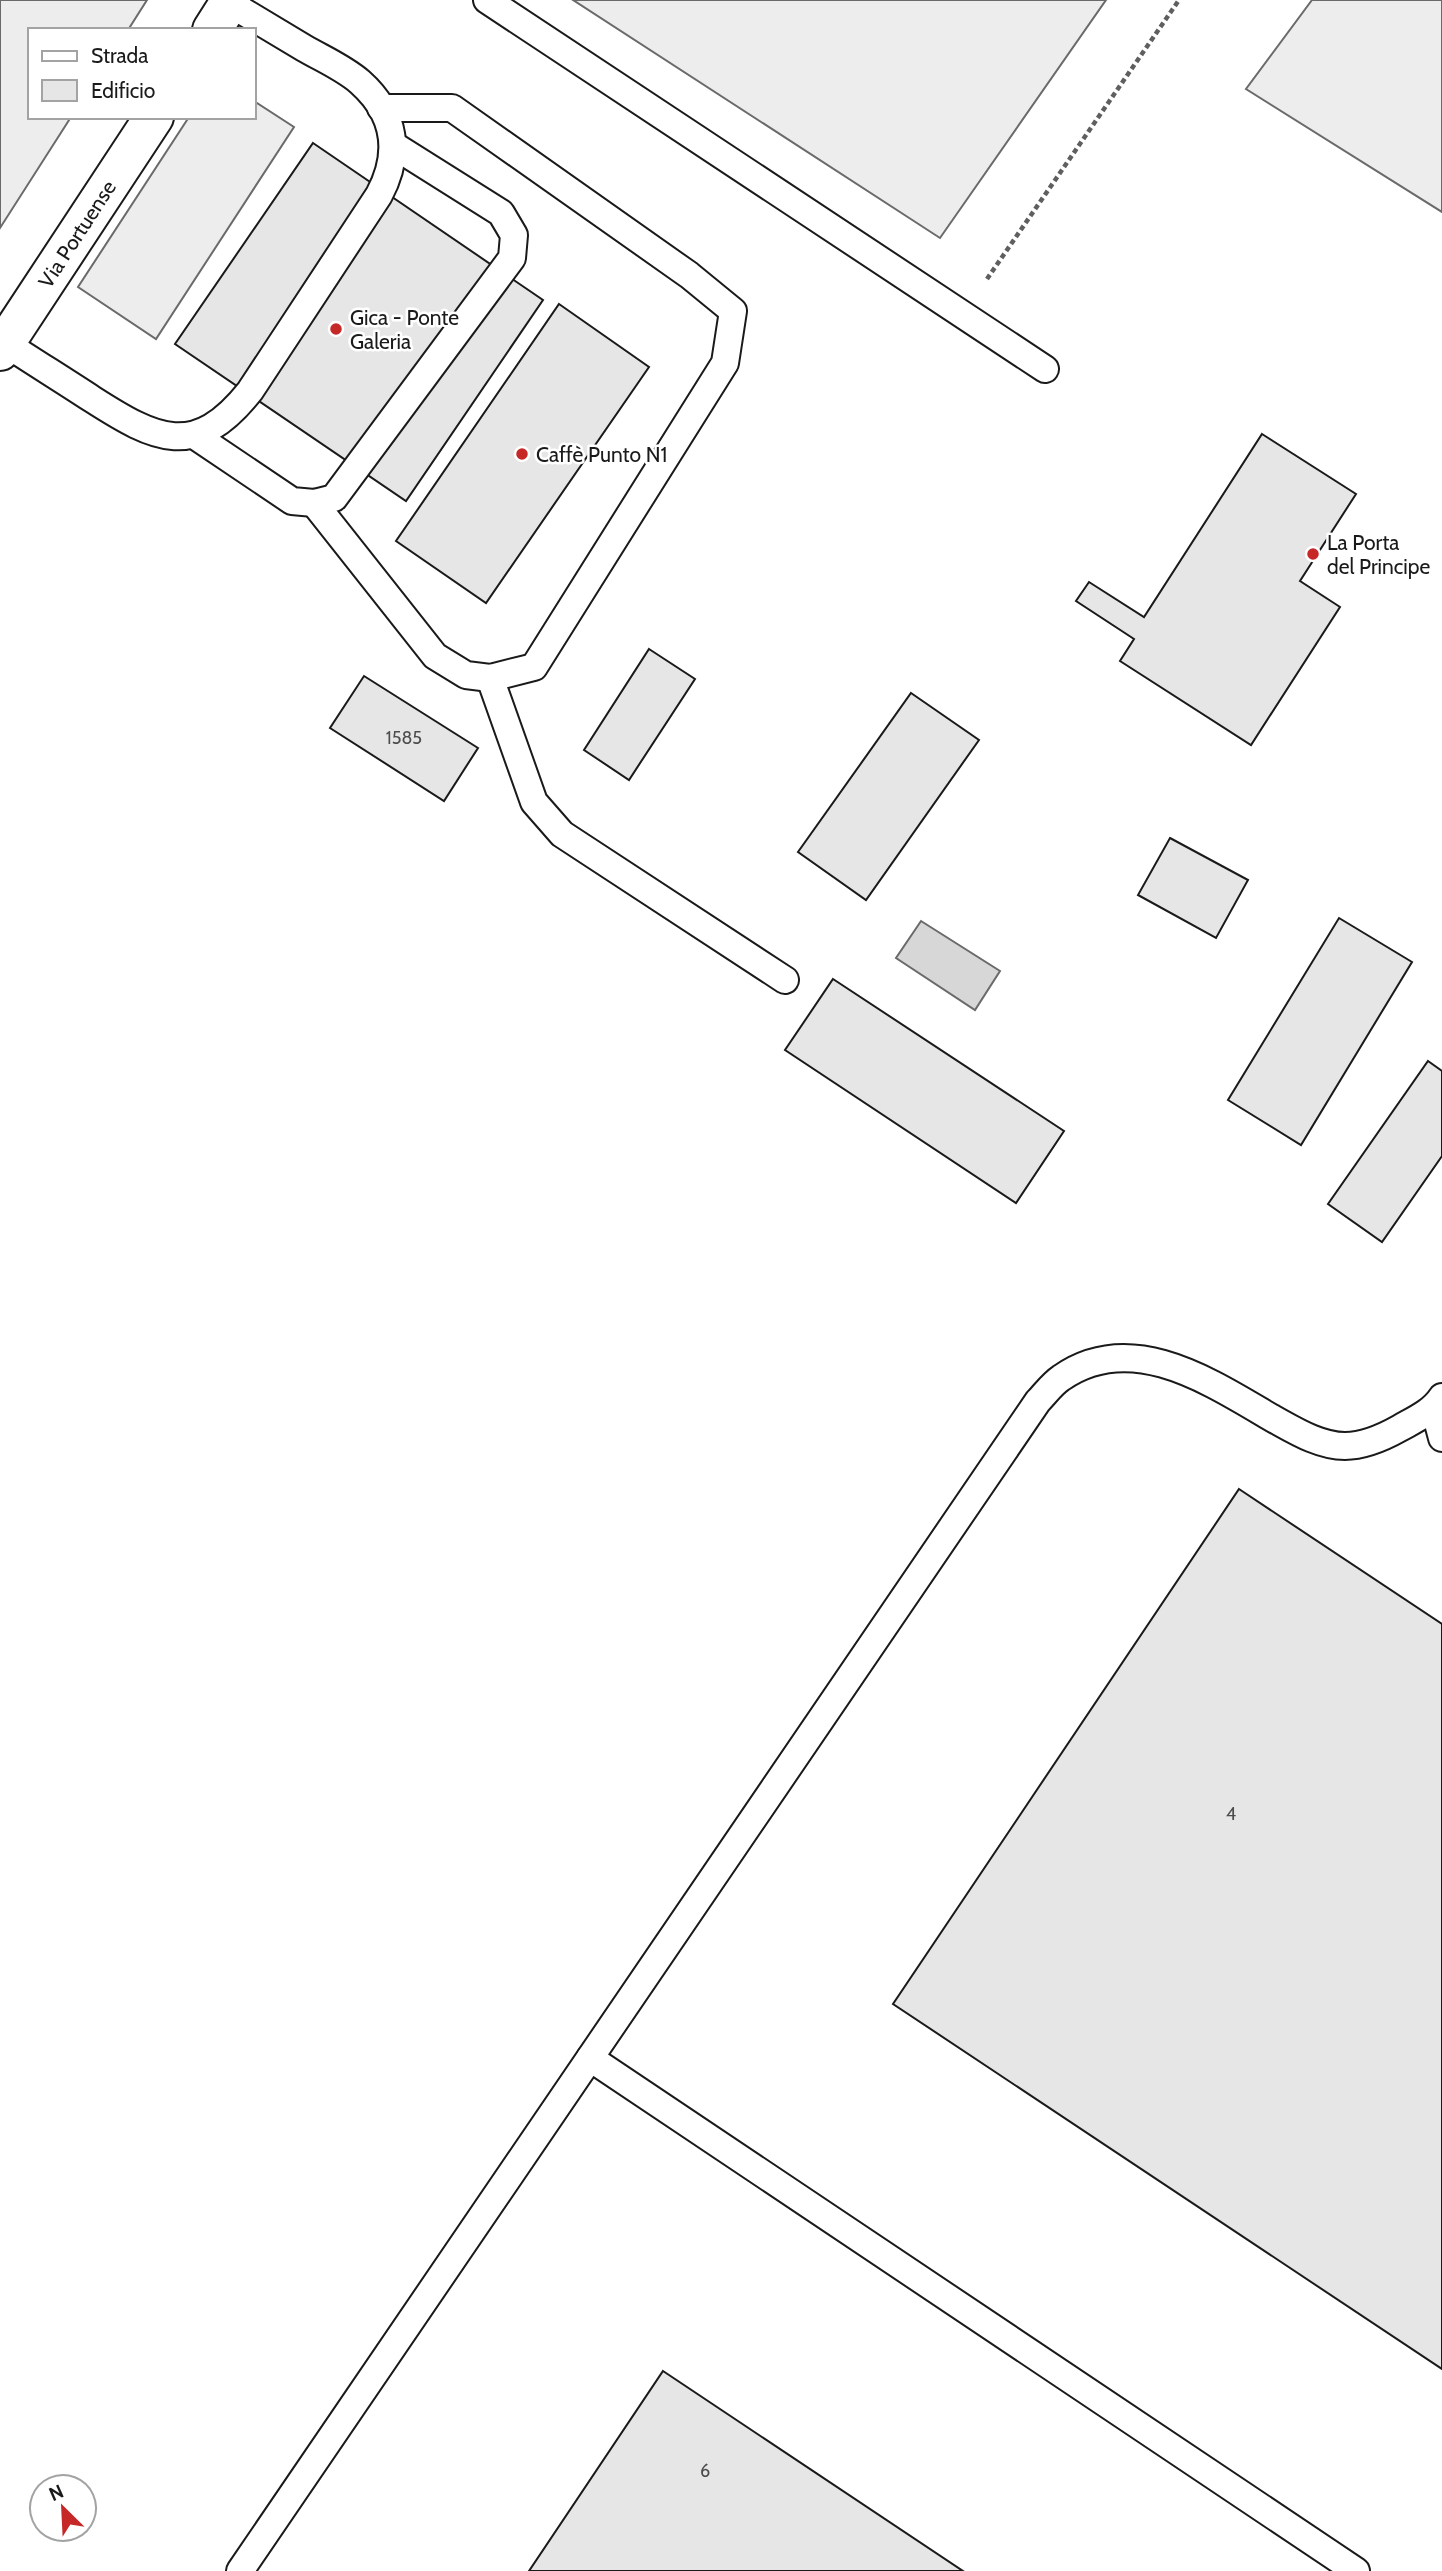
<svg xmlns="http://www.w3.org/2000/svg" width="1442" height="2571" font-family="Cabin,sans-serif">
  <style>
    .built { fill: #ededed; stroke: #6a6a6a; stroke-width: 2 }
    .water { fill: #d7d7d7; stroke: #6a6a6a; stroke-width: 2 }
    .building { fill: #e6e6e6; stroke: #1a1a1a; stroke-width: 2 }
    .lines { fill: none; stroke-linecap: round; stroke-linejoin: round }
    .lane-casing { stroke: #1a1a1a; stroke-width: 30 }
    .secondary-casing { stroke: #1a1a1a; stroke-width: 42 }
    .path { stroke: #5f5f5f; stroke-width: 4.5; stroke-dasharray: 5 3.5; stroke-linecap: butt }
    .lane { stroke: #fff; stroke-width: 26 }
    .secondary { stroke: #fff; stroke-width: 38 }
    .poi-dot { fill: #c62828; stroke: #fff; stroke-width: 2.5 }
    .labels { text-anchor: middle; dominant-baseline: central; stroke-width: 5; stroke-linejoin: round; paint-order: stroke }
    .number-label { font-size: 18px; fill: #4d4d4d }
    .street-label { font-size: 21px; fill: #1a1a1a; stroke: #fff }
    .poi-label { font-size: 21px; fill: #1a1a1a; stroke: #fff; text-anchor: start }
  </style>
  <rect width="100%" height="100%" fill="#fff"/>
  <!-- built -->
  <g class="built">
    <path d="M0 0H147L128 30H30V117H71L0 228Z"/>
    <path d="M573 0H1106L940 238Z"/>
    <path d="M1312 0H1442V212L1246 89Z"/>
    <path d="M254 101 294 127 156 339 78 287 189 117H254Z"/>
  </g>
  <!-- water -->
  <path class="water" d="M921 921 1000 971 975 1010 896 958Z"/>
  <!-- building -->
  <g class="building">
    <path d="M313 143 543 300 406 501 175 344Z"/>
    <path d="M559 304 649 367 486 603 396 541Z"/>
    <path d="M1262 434 1356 494 1300 581 1340 607 1251 745 1120 661 1134 639 1076 601 1089 582 1144 617Z"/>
    <path d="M649 649 695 679 629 780 584 750Z"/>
    <path d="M364 676 478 748 444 801 330 728Z"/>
    <path d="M911 693 979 740 866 900 798 852Z"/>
    <path d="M1170 838 1248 880 1216 938 1138 895Z"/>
    <path d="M1339 918 1412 962 1301 1145 1228 1100Z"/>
    <path d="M833 979 1064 1131 1016 1203 785 1050Z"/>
    <path d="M1428 1061 1442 1071V1156L1382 1242 1328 1204Z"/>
    <path d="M1239 1489 1442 1624V2369L893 2004Z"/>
    <path d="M663 2371 963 2571H529Z"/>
  </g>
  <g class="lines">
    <!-- lane casing -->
    <g class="lane-casing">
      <g id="lane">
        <path d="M487 0 1045 369"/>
        <path d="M5 343C34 362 63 380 92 399 156 440 195 460 250 391L379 195C401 154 396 114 360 82 344 68 323 59 304 48 279 33 254 18 229 3"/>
        <path d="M194 435 292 501 314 503 334 498 512 258 514 235 501 213 393 145"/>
        <path d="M314 503 435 656 466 675 490 678 534 667 725 363 733 311 689 275 452 108H381"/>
        <path d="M490 678 534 802 562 834 785 980"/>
        <path d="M1434 1408 1442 1438"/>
        <path d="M590 2058 1356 2571"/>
        <path d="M240 2571 1038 1401C1045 1394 1052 1384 1061 1378 1131 1329 1209 1381 1272 1418 1294 1430 1319 1446 1345 1446 1364 1446 1384 1437 1400 1428 1416 1419 1432 1412 1442 1397"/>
      </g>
    </g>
    <!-- secondary casing -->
    <g class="secondary-casing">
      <g id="secondary">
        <path d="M212 30 231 0"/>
        <path d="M0 351 154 117"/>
      </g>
    </g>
    <!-- path -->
    <path class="path" d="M987 279 1179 0"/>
    <!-- lane -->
    <use href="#lane" class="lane"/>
    <!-- secondary -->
    <use href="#secondary" class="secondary"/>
  </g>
  <!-- markers -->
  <g class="poi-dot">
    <circle cx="336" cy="329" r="7"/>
    <circle cx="522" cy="454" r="7"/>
    <circle cx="1313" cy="554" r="7"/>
  </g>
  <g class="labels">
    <!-- number labels -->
    <g class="number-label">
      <text x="404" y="738">1585</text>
      <text x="1231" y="1814">4</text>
      <text x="705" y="2471">6</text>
    </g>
    <!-- street labels -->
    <g class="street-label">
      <text transform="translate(77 234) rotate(-57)">Via Portuense</text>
    </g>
    <!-- poi labels -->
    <g class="poi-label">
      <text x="350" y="317">Gica - Ponte<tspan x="350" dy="24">Galeria</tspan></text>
      <text x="536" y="454">Caffè Punto N1</text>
      <text x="1327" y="542">La Porta<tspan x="1327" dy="24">del Principe</tspan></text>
    </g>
  </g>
  <!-- legend -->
  <rect x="28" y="28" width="228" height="91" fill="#ffffff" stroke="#a3a3a3" stroke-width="2"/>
  <rect x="42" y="51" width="35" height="10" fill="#ffffff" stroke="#a3a3a3" stroke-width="2"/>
  <text x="91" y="63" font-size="21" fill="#1a1a1a">Strada</text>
  <rect x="42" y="80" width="35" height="21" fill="#e6e6e6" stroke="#a3a3a3" stroke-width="2"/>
  <text x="91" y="98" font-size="21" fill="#1a1a1a">Edificio</text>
  <!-- north arrow -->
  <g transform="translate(63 2508) rotate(336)"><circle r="33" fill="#ffffff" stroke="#a3a3a3" stroke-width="2"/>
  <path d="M0-5L12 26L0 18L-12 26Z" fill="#c62828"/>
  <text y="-10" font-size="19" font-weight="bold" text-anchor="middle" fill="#1a1a1a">N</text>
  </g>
</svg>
